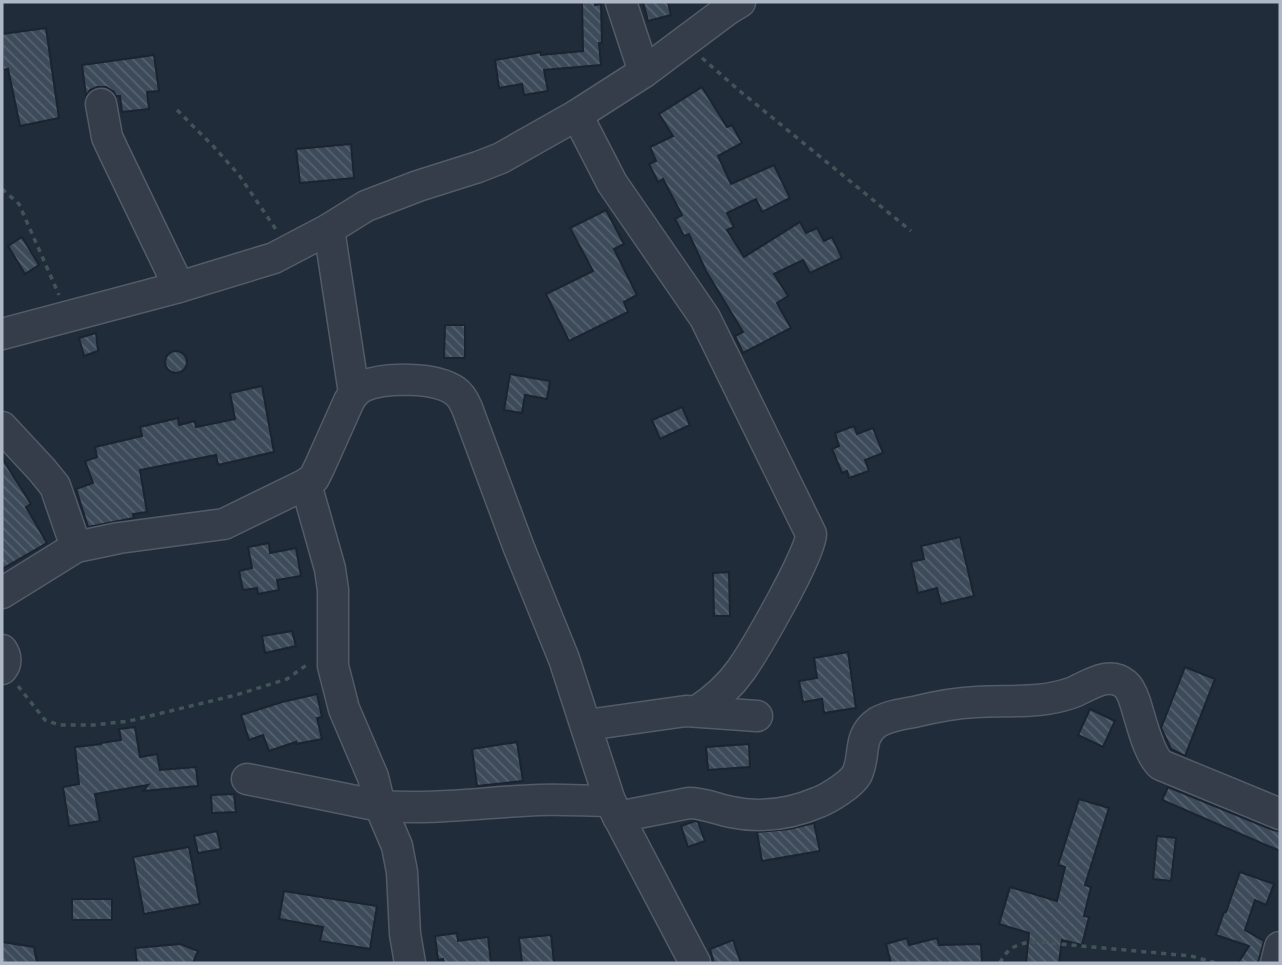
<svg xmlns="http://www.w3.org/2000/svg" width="1282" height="965" font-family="Montserrat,sans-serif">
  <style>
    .building { fill: url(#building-back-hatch); stroke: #1b2430; stroke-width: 2 }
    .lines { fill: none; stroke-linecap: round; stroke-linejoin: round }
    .minor-casing { stroke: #525b67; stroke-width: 33 }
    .path { stroke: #405558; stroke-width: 3.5; stroke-dasharray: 5 5; stroke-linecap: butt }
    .minor { stroke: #343d49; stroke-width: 30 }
  </style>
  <defs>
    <pattern id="building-back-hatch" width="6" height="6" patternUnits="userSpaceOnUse" patternTransform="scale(1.75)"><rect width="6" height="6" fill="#3c4a59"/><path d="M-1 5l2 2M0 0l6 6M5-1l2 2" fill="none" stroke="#56626f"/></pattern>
  </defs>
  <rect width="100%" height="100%" fill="#202c39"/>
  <!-- building -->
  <g class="building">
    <path d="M582 2H595V5L601 4 602 43H599L601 65 544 70 548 91 524 95 522 84 499 88 495 60 541 52V55L583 51Z"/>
    <path d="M643 2H668L671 15 648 21Z"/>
    <path d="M46 28 59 118 20 126 8 69 3 70 2 34Z"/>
    <path d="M154 55 159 91 147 92 149 109 122 112 120 96H116L114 92 106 87H97L90 90 86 96 82 65Z"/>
    <path d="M702 87 727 127 732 125 742 143 718 156 731 184 774 165 790 198 762 212 756 199 727 213 734 227 727 230 744 257 800 222 806 233 817 228 824 241 832 237 842 258 810 273 803 260 774 274 788 296 777 303 791 328 743 353 735 336 743 332 706 271 689 234 684 236 675 219 682 215 663 179 658 182 649 164 656 161 650 147 673 136 659 114Z"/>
    <path d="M351 144 354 178 300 183 296 149Z"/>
    <path d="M606 210 624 244 614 249 637 295 624 302 628 312 569 341 546 294 593 271 570 228Z"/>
    <path d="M22 237 39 265 25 274 8 246Z"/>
    <path d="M445 325H465V358H444Z"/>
    <path d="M96 333 98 351 84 356 79 338Z"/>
    <circle cx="176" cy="362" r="11"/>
    <path d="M510 374 550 381 547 399 525 395 522 413 504 410Z"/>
    <path d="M262 386 274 452 218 465 216 455 140 470 147 512 133 514 134 518 88 527 76 489 93 483 85 461 97 457 95 447 142 436 140 427 178 418 179 425 195 421 196 427 235 419 230 393Z"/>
    <path d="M682 407 690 425 660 439 652 420Z"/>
    <path d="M854 426 857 434 873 428 883 453 865 460 869 471 849 478 847 471 842 473 832 449 839 446 835 433Z"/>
    <path d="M2 458 31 504 26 507 47 543 2 569Z"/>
    <path d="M960 537 974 596 941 604 937 588 918 593 911 562 924 559 921 546Z"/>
    <path d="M269 543 270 553 296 548 301 576 277 580 279 590 258 594 257 588 243 590 239 571 252 568 248 547Z"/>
    <path d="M729 572 730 616H714L713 573Z"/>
    <path d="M292 631 296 646 265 653 262 636Z"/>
    <path d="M848 652 856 708 824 713 822 699 803 702 799 681 817 678 814 658Z"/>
    <path d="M1185 667 1215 679 1185 756 1171 749 1161 728Z"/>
    <path d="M317 694 322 717 317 718 322 739 296 744V742L269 751 263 735 249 740 241 715 282 702Z"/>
    <path d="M1090 709 1115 721 1103 747 1078 735Z"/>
    <path d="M135 727 140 757 157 754 160 770 196 767 198 786 143 791 148 785 95 794 100 821 69 826 63 787 79 784 75 747 101 744V743L121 740 119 729Z"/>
    <path d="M517 742 523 781 477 786 472 749Z"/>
    <path d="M749 744 750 767 708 770 706 747Z"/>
    <path d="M1168 787 1273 830 1280 831V851L1162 800Z"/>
    <path d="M234 794 236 812 212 813 211 795Z"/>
    <path d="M1079 799 1109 808 1085 885 1091 887 1084 916 1089 917 1082 945 1062 940 1059 963H1026L1029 933 999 924 1010 887 1057 901 1065 867 1058 865Z"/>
    <path d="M695 821 698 822 705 841 688 847 681 826Z"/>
    <path d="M814 823 820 851 762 861 757 832 789 829Z"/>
    <path d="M217 831 221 849 198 853 194 836Z"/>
    <path d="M1157 836 1176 838 1171 881 1153 879Z"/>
    <path d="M189 847 200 904 144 914 133 857Z"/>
    <path d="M1240 872 1274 884 1266 905 1255 900 1245 930 1264 941 1258 963H1238L1249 946 1216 935 1224 912H1226Z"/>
    <path d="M284 891 377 906 370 949 320 941 323 927 279 919Z"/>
    <rect x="72" y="899" width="40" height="21"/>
    <path d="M457 933 458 941 488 937 491 963H444L443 959 438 960 435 936Z"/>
    <path d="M551 935 554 963H522L519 938Z"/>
    <path d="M907 938 909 945 937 938 939 945 981 944 982 963H891L886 944Z"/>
    <path d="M733 940 741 963H714L710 949Z"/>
    <path d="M2 942 34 947 37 963H2Z"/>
    <path d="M180 944 198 951 193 963H137L135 948Z"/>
  </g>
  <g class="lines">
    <!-- minor casing -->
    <g class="minor-casing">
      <g id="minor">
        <path d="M621 2 644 72"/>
        <path d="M101 104 107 137 113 150 179 287"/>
        <path d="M577 115 612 183 705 318 811 534C811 554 755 650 741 670 729 687 714 700 697 711"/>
        <path d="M329 229 354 393"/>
        <path d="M2 334 179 287 274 258 329 229 366 206 418 186 478 167 501 158 577 115 644 72 727 10 740 2"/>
        <path d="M2 427 42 470 55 486 76 547"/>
        <path d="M306 484 330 569 333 590V666L344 709 373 777 380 806 397 846 402 872 405 934 410 963"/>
        <path d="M2 593 76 547 119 538 224 524 306 484 314 478 319 468 349 401C353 394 357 389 364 386 385 377 436 377 455 391 461 395 464 401 467 408L519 548 564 659 610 801 695 963"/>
        <path d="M2 650C6 656 7 663 2 669"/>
        <path d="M587 725 686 711 757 716"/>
        <path d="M247 779 380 806C433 810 486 802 539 800 563 799 587 801 610 801"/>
        <path d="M618 817 689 803C703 803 717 809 731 812 760 818 791 814 819 802 829 798 852 784 857 774 866 755 857 736 878 722 889 716 902 714 914 712 934 707 955 703 976 702 1008 700 1040 704 1071 693 1087 687 1108 670 1125 684 1130 688 1133 696 1135 702 1141 720 1148 754 1161 765L1280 814"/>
        <path d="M1276 963 1280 947"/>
      </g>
    </g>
    <!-- path -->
    <g class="path">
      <path d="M702 58 741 92 911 231"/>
      <path d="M177 110 214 147 239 175 277 231"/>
      <path d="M2 189 19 204 59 295"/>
      <path d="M18 686 45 720 59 725H94L129 721 236 695 287 679 308 664"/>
      <path d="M1000 963C1008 946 1021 942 1038 942L1191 956 1216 963"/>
    </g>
    <!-- minor -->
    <use href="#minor" class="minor"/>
  </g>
  <!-- border -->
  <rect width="1282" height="965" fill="none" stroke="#afb8c6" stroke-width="7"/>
</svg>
